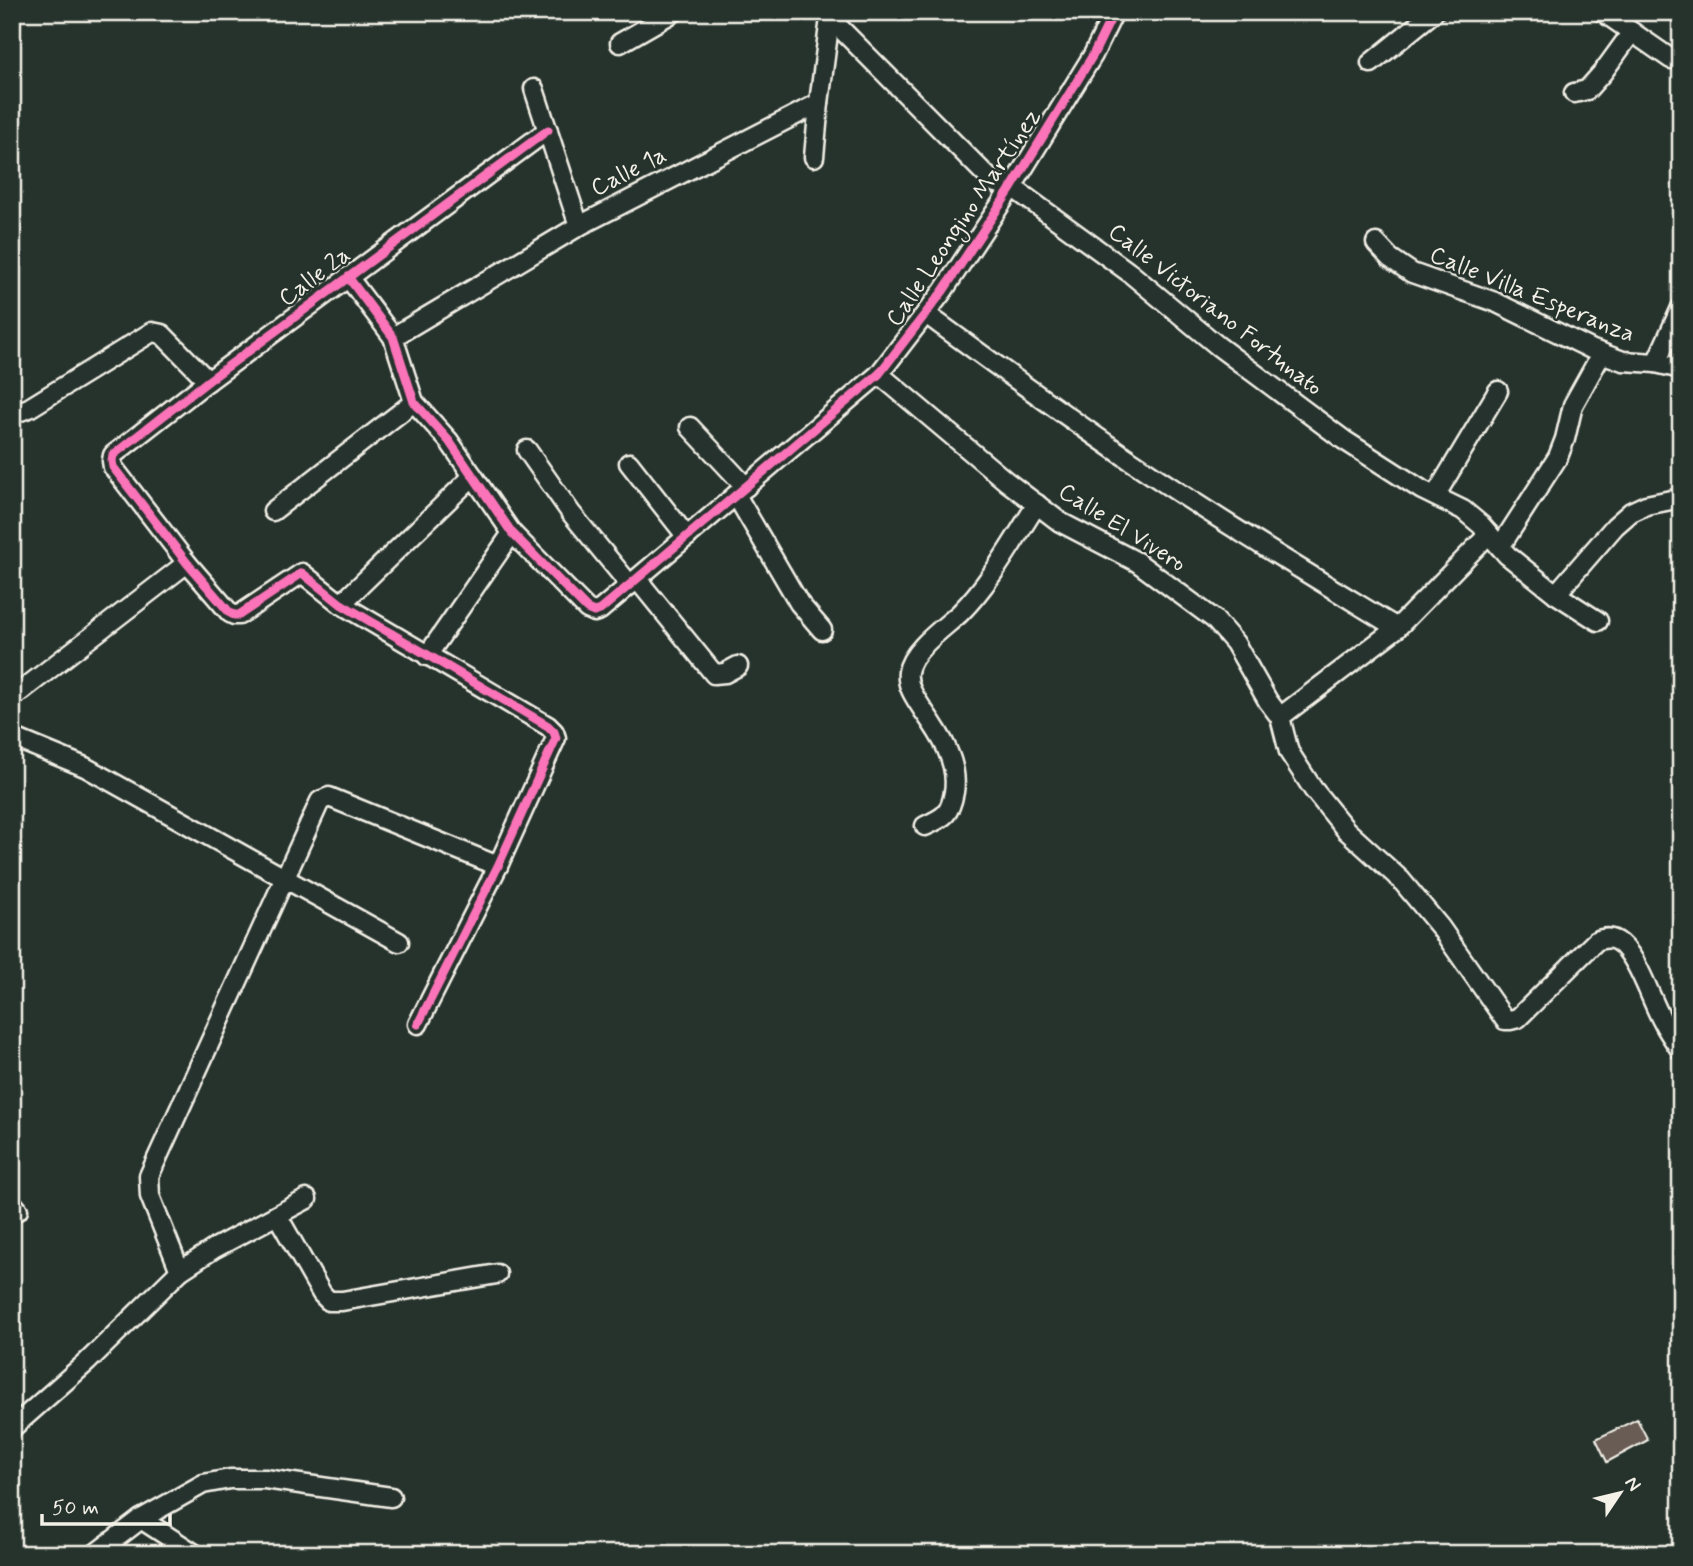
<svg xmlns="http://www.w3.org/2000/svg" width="1693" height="1566" font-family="Mynerve,sans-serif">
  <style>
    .building { fill: #675b55; stroke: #f4f1e8; stroke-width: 2 }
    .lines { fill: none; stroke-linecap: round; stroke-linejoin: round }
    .minor-casing { stroke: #f4f1e8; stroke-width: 23 }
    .minor { stroke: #26332d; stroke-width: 18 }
    .cycleway-casing { stroke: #26332d; stroke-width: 13 }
    .cycleway { stroke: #fb73b8; stroke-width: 9 }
    .labels { text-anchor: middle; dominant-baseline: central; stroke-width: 5; stroke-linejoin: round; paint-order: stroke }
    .street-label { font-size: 24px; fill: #f4f1e8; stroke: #26332d }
  </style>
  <rect width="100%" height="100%" fill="#26332d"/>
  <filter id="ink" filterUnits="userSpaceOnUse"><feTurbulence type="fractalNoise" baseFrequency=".0143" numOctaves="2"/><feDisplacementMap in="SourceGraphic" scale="14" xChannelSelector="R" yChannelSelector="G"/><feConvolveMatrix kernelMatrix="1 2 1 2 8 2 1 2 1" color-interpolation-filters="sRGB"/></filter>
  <g filter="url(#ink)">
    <!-- building -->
    <path class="building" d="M1637 1419 1648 1440 1607 1462 1596 1439Z"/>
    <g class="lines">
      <!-- minor casing -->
      <g class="minor-casing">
        <g id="minor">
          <path d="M824 12 993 182 1012 187 1130 273 1218 346 1344 440 1422 490 1463 510 1481 525 1507 555 1556 594 1598 621"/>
          <path d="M1603 12 1671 59"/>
          <path d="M620 43 674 12"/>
          <path d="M1371 63 1434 12"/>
          <path d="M534 89 579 226"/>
          <path d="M1574 93 1587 90 1603 72 1632 32"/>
          <path d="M814 157 819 103"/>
          <path d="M1376 243 1390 258 1412 273 1495 302 1593 350 1623 361 1656 363 1681 369"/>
          <path d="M348 277 393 337 414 402 449 441 512 533 587 609 594 612 600 610 879 374 943 291 1012 187 1093 55 1114 12"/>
          <path d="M926 314C993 363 1061 413 1130 460 1217 519 1307 573 1397 628"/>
          <path d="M393 337 579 226 819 103 830 18"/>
          <path d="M1656 363 1681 308"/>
          <path d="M879 374 1006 481 1060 522 1137 562 1214 619 1235 643 1268 701 1280 717 1289 752 1313 789 1346 830 1401 880 1440 927 1505 1020H1510L1518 1018 1596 941C1603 938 1610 937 1617 941 1637 953 1651 1001 1663 1022 1668 1032 1675 1041 1681 1051"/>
          <path d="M12 414 29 408 152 332 162 334 208 381"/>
          <path d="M690 427 746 487"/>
          <path d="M527 450 571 513 630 585"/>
          <path d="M629 463 687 537"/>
          <path d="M736 495 799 603 822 630"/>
          <path d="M1435 496 1498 391"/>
          <path d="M273 511 414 402"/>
          <path d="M1500 547 1558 457 1565 439 1573 405 1602 353"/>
          <path d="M637 579 714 674 725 673 738 666"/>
          <path d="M1556 594 1615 526 1631 512 1646 505 1676 499"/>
          <path d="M341 604 473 476"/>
          <path d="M427 656 512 533"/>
          <path d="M12 698 187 563"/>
          <path d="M1280 717 1397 628 1489 534"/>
          <path d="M12 737 85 767 399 942"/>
          <path d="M925 826C945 817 950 814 954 792 959 762 940 734 923 710 916 699 906 686 908 672 911 650 945 627 960 613 991 582 1013 541 1037 504"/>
          <path d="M418 1024 498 866 556 738 554 732 548 726 341 604 302 573 239 615H234L230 613 187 563 113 467 112 461 113 455 208 381 548 130"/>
          <path d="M12 1203 18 1210"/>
          <path d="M277 1215 322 1294 329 1301H342L497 1274"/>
          <path d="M180 1271 150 1196 149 1176 320 801 329 797 498 866"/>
          <path d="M12 1428 87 1362 180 1271 215 1248 307 1199"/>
          <path d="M141 1519 195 1554"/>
          <path d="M95 1554 141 1519 203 1484 230 1479H265L391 1497"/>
        </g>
      </g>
      <!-- minor -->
      <use href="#minor" class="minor"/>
      <!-- cycleway casing -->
      <g class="cycleway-casing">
        <g id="cycleway">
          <path d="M348 277 393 337 414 402 449 441 512 533 587 609 594 612 600 610 879 374 943 291 1012 187 1093 55 1114 12"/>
          <path d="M418 1024 498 866 556 738 554 732 548 726 341 604 302 573 239 615H234L230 613 187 563 113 467 112 461 113 455 208 381 548 130"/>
        </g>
      </g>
      <!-- cycleway -->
      <use href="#cycleway" class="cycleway"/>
    </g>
  </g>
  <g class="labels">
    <!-- street labels -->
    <g class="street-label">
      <text transform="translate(629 172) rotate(-27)">Calle 1a</text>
      <text transform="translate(964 218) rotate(-56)">Calle Leongino Martínez</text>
      <text transform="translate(315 277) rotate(-37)">Calle 2a</text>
      <text transform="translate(1532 295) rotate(22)">Calle Villa Esperanza</text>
      <text transform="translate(1215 310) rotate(38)">Calle Victoriano Fortunato</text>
      <text transform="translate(1122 528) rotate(32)">Calle El Vivero</text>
    </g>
  </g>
  <!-- margin -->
  <rect width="1693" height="1566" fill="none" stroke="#26332d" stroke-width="42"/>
  <rect x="21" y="21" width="1651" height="1524" fill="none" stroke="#f4f1e8" stroke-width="2.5" filter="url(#ink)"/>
  <!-- north arrow -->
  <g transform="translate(1620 1493) rotate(55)" stroke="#26332d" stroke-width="5" paint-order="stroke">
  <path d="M0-5L12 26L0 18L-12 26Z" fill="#f4f1e8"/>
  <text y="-10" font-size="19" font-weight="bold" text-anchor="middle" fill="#f4f1e8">N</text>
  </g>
  <!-- scale -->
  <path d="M42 1514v10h128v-10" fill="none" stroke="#f4f1e8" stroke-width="3.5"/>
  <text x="52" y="1514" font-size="21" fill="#f4f1e8" stroke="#26332d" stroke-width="5" paint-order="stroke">50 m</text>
</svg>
